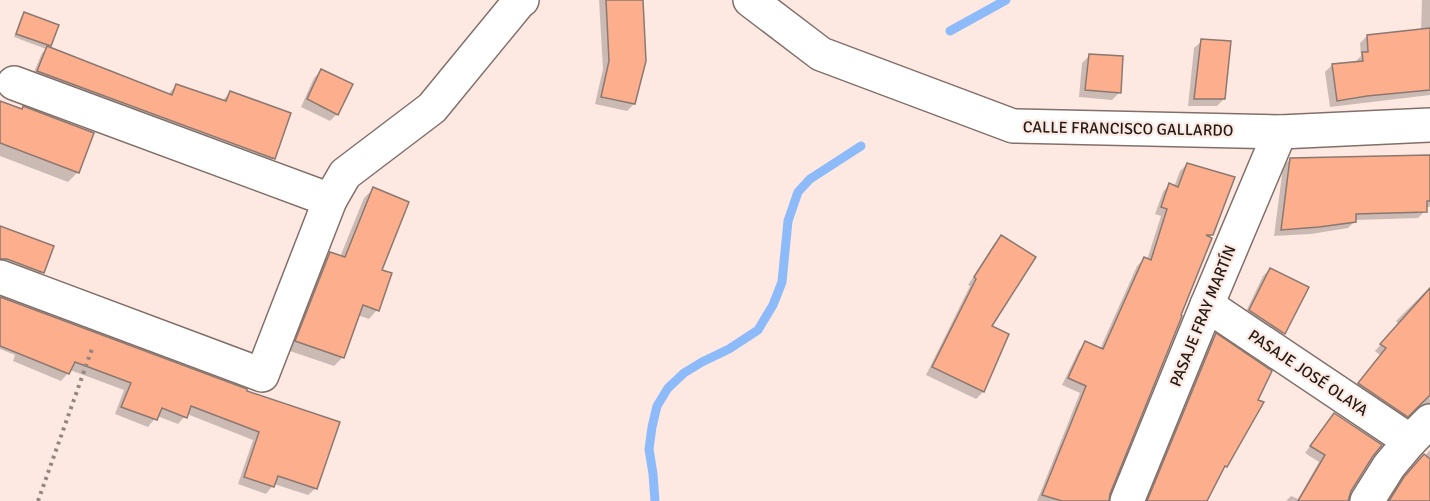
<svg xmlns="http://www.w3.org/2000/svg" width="1430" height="501" font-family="Signika,sans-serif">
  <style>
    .shadow { fill: #0003 }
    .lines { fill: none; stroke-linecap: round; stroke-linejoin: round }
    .stream { stroke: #8dbaf9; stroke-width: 9 }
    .building { fill: #fcae8d; stroke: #8b7971; stroke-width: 1.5 }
    .minor-casing { stroke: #816f69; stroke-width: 36 }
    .path { stroke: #938580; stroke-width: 4; stroke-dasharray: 3 4.5; stroke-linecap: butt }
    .minor { stroke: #fff; stroke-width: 33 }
    .labels { text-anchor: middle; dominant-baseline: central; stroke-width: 4.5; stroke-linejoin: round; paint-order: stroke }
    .street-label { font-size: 16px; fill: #211a17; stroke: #fee9e2 }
  </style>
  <rect width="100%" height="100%" fill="#fee9e2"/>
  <!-- shadow -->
  <g class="shadow">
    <path d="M599 0H641L634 104 627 111 595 104 603 69Z"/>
    <path d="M1422 0H1430V95L1330 107 1325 72 1332 65 1356 63V61L1361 56 1360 43 1367 36 1421 31Z"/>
    <path d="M25 14 57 26 48 48 169 96 170 92 176 86 223 102 224 99 230 93 289 114 273 159 267 164 32 77 42 53 46 49 14 37 21 17Z"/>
    <path d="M1202 41 1224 99 1217 106H1188L1194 48Z"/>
    <path d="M1089 56 1119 93 1112 100 1079 97 1082 63Z"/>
    <path d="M321 71 337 114 330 121 301 107 314 78Z"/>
    <path d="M0 102 78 172 68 182 0 156Z"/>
    <path d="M1290 159 1430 165V207H1425V211L1418 218 1356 220 1348 228 1311 234 1274 236 1283 167Z"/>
    <path d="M1187 164 1212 234 1208 238 1108 494 1107 501H1037L1080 393 1062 385 1079 350 1086 343 1100 349 1137 266 1144 259 1147 260 1161 216 1155 214 1163 192 1169 185 1174 187 1180 171Z"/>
    <path d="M373 189 380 271 377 310 369 319 357 315 343 357 334 366 287 350 321 262 330 254 340 257 364 198Z"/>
    <path d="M0 228 52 247 42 272 35 280 0 267Z"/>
    <path d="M1001 237 990 326 1007 335 983 392 976 399 926 375 970 286 968 285 994 244Z"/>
    <path d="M1270 269 1307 288 1283 334 1277 340 1243 318 1263 276Z"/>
    <path d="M1427 290 1429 291 1430 290V411L1427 409H1416L1408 414 1400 423 1352 391 1381 356 1375 351 1399 324 1396 321Z"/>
    <path d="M0 299 245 390 316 488 308 495 274 484 266 494 238 484 253 440 187 414 178 424 157 416 148 427 115 414 124 390 70 370 68 373 61 381 13 361 15 355 0 349Z"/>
    <path d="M1216 335 1226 466 1220 472 1206 501H1144L1209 342Z"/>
    <path d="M1328 422 1350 490 1347 501H1286L1291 496 1298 499 1319 462 1305 453Z"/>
    <path d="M1430 450V501H1388L1398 486Z"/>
  </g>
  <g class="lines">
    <!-- stream -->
    <g class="stream">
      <path d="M950 31 1006 0"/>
      <path d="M655 501 653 474 649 449 652 427 657 406 668 388 684 373 702 362 729 349 758 330 773 305 782 282 788 221 798 192 810 179 861 146"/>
    </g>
  </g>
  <!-- building -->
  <g class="building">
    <path d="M606 0H643L646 61 635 104 601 97 609 61Z"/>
    <path d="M24 12 59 25 51 46 16 34Z"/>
    <path d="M1430 28V90L1367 96 1337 101 1332 64 1363 61 1362 52H1368L1367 35Z"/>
    <path d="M1201 39 1231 41 1225 99H1194Z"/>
    <path d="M47 46 172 95 176 84 226 101 230 91 291 113 275 159 37 71Z"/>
    <path d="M1089 54 1123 56 1121 93 1085 90Z"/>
    <path d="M321 69 353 84 338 115 307 99Z"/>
    <path d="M0 101 22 109 23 106 94 133 79 173 0 143Z"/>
    <path d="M1430 155V201H1427V212L1356 214V222L1319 227 1281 230 1290 158Z"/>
    <path d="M1187 163 1235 177 1213 235H1206L1212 238 1181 315 1182 316 1110 494 1109 501H1062L1042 495 1086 386 1068 378 1085 341 1103 349 1144 257 1151 260 1167 209 1161 207 1169 183 1178 187Z"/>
    <path d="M373 187 409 202 382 270 392 273 379 311 363 305 344 358 295 341 330 252 345 257Z"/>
    <path d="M0 226 54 246 44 273 7 259H0Z"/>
    <path d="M1001 235 1036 257 992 326 1009 334 984 392 932 367 976 279 974 277Z"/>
    <path d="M1270 268 1309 287 1285 334 1249 310Z"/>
    <path d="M1430 288V395L1408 417 1358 383 1386 348 1380 344Z"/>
    <path d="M0 297 247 389V391L340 422 317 489 278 476 274 487 244 477 259 432 191 406 187 418 162 408 157 420 121 407 131 383 75 362 69 374 0 346Z"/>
    <path d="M1216 333 1272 371 1258 400 1264 402 1227 467 1225 466 1207 501H1147Z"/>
    <path d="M1334 413 1382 445 1373 456 1351 491 1348 501H1298L1325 455 1310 446Z"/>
    <path d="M1424 454 1430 459V501H1389L1404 477Z"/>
  </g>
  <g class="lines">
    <!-- minor casing -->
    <g class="minor-casing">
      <g id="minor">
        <path d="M750 0 821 54 1013 126 1280 132 1430 125"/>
        <path d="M14 83 330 200"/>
        <path d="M0 277 262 375 330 200 345 174 432 108 519 2 522 0"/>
        <path d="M1207 305 1410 441"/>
        <path d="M1127 501 1207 305 1280 132"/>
        <path d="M1367 501 1389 466 1410 441 1430 421"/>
      </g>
    </g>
    <!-- path -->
    <path class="path" d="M38 501 93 346"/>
    <!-- minor -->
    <use href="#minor" class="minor"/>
  </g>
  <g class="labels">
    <!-- street labels -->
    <g class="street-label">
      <text transform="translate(1128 129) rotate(1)">CALLE FRANCISCO GALLARDO</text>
      <text transform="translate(1203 316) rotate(-68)">PASAJE FRAY MARTÍN</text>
      <text transform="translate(1308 373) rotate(34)">PASAJE JOSÉ OLAYA</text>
    </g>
  </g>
</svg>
